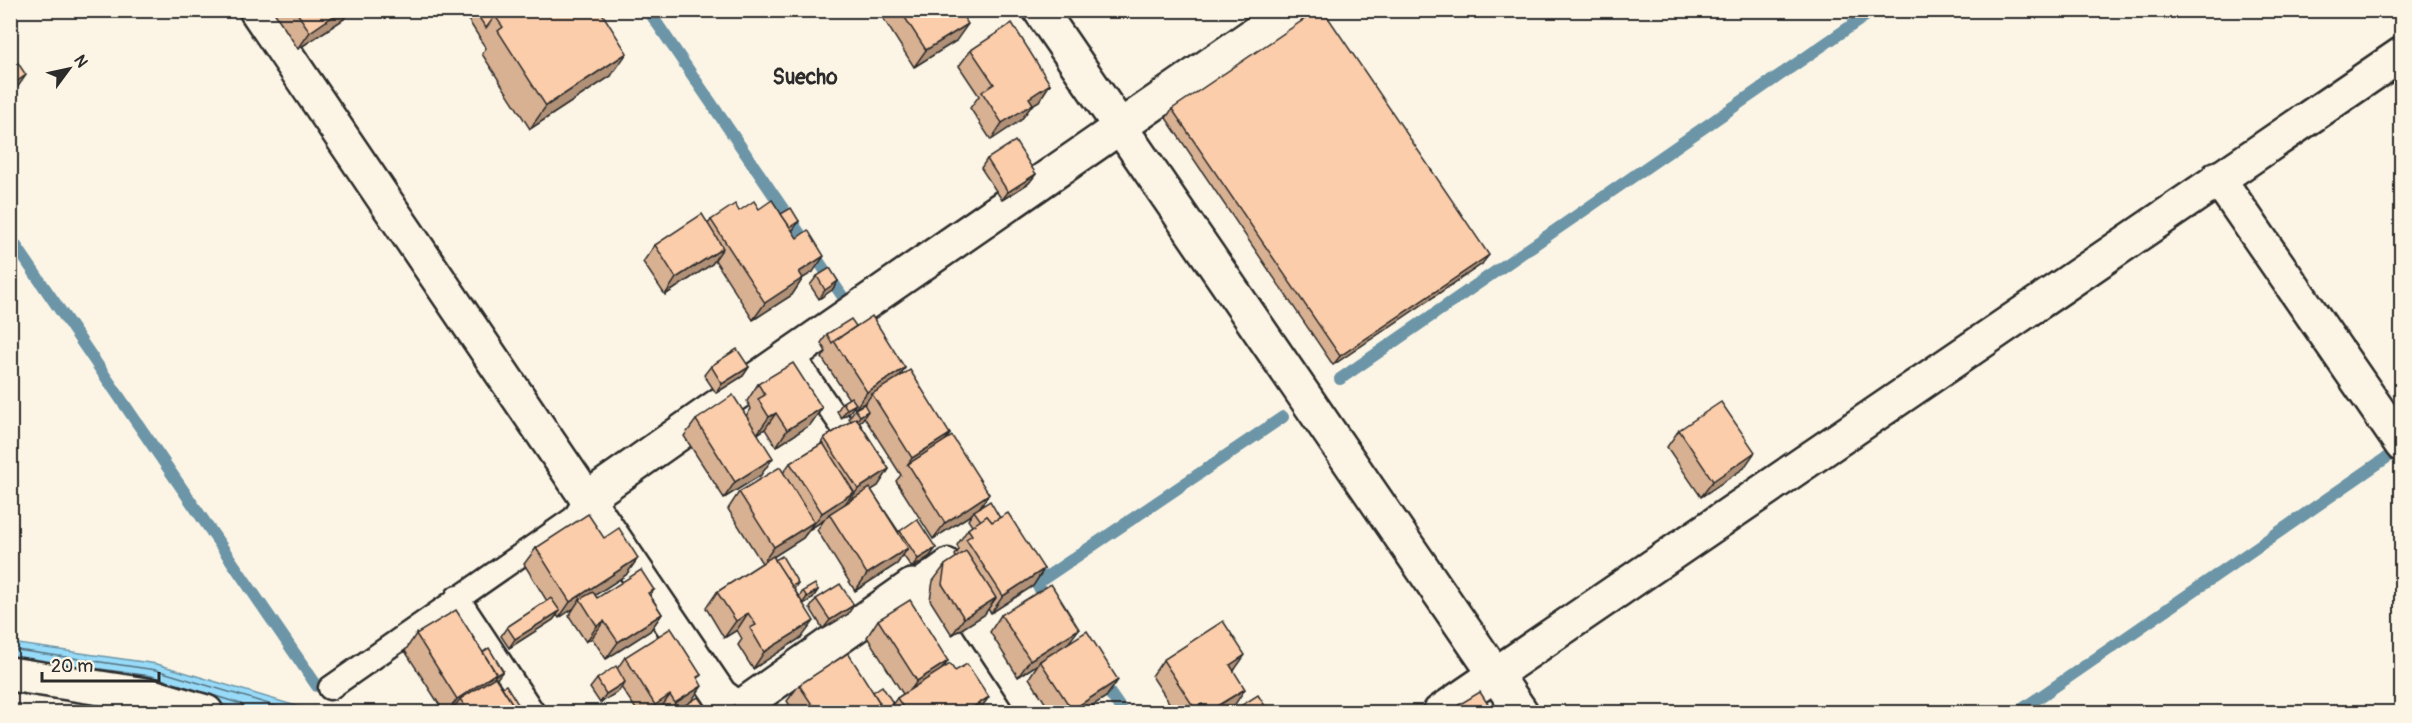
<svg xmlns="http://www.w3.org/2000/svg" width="2412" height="723" font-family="Pangolin,sans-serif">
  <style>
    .water { fill: #97dbf9; stroke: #6c95a7; stroke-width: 1.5 }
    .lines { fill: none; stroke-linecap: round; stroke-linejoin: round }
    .shore { stroke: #56717d; stroke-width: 1.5 }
    .stream { stroke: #6c95a7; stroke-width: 12 }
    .lane-casing { stroke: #2b2b2b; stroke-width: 27 }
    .street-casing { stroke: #2b2b2b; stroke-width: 38 }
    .secondary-casing { stroke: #2b2b2b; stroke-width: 38 }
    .lane { stroke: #fcf5e5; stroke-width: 22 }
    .street { stroke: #fcf5e5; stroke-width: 33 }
    .secondary { stroke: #fcf5e5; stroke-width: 33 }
    .wall { fill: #d8b092; stroke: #2b2b2b; stroke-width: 1.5 }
    .shaded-wall { fill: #b09077; stroke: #2b2b2b; stroke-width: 1.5 }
    .building { fill: #fbcdaa; stroke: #2b2b2b; stroke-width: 1.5 }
    .labels { text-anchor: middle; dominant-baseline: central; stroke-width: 4.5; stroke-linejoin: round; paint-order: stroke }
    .quarter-label { font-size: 21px; font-weight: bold; fill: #2b2b2b; stroke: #fcf5e5 }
  </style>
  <rect width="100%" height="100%" fill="#fcf5e5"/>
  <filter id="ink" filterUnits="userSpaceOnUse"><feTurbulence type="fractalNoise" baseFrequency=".0167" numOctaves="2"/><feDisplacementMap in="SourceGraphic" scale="12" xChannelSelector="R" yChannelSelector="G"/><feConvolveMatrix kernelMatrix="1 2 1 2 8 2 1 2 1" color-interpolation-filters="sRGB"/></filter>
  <g filter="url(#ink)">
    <!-- water -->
    <path class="water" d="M11 643 157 664 316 712H248L150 682 11 663Z"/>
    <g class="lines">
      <!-- shore -->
      <g class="shore">
        <path d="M10 649 156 670 295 712"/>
        <path d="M56 663 151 676 241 704 244 707 245 712"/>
      </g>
      <!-- stream -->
      <g class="stream">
        <path d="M648 10 847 303"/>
        <path d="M10 237 317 686"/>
        <path d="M1340 379 1874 10"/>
        <path d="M1026 569 1049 602"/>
        <path d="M1036 584 1283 417"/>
        <path d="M1100 679 1123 712"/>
        <path d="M2018 712 2402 447"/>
      </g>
      <!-- lane casing -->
      <g class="lane-casing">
        <g id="lane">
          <path d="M792 354 841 425"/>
          <path d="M912 586 948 560"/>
          <path d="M457 597 533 712"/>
          <path d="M330 688 574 518 586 499"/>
        </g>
      </g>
      <!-- street casing -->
      <g class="street-casing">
        <g id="street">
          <path d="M256 10 720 695 742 712"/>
          <path d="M2218 178 2402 445"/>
          <path d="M586 499 792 354 1289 10"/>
          <path d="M10 674 152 696 206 712"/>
          <path d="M739 708 912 586 995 712"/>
          <path d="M1440 712 2402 54"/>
        </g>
      </g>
      <!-- secondary casing -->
      <g class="secondary-casing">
        <path id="secondary" d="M1040 10 1521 712"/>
      </g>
      <!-- lane -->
      <use href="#lane" class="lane"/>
      <!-- street -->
      <use href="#street" class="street"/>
      <!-- secondary -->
      <use href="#secondary" class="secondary"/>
    </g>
    <!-- wall -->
    <g class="wall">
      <path d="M276 10H349L344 19 298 49 274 12Z"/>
      <path d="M462 10H500L501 12 611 76 530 129 482 54 486 48 479 38 481 36 479 37Z"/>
      <path d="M878 10H959L956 41 914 67Z"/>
      <path d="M971 50 1050 84 1039 101 1032 105 1021 120 991 140 970 108 979 96 959 66Z"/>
      <path d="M1172 109 1482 264 1333 365 1166 118Z"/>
      <path d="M987 159 1036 174 1029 183 1002 200 981 168Z"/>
      <path d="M759 209 781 214 799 221 792 231 813 272 803 278 792 295 753 320 715 260 712 264 665 295 643 262 655 245 708 224 711 220 739 211Z"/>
      <path d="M817 276 838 281 832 290 819 299 810 285Z"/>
      <path d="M856 326 905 368 900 376 950 434 945 440 989 494 979 508 1000 518 1044 569 1033 586 991 613 988 609 984 615 952 635 930 600 933 581 945 565 956 558 955 555 959 550 957 545 968 529 972 526 968 520 972 514 933 539 896 481 901 475 864 417 859 422 889 469 878 486 871 490 899 532 900 531 936 548 930 556 912 568 903 555 897 564 855 591 817 530 824 520 810 529 803 538 773 557 775 560 798 583 794 589 799 597 803 591 818 590 812 599 803 604 802 637 753 669 738 645 742 639 737 630 724 638 706 608 717 592 762 563 728 509 739 492 783 473 790 463 820 445 824 438 851 421 849 418 855 409 864 405 866 402 855 409 854 406 849 413 841 418 837 411 843 402 849 399 822 358 826 352 821 343 827 334Z"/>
      <path d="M711 366 749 367 743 376 716 393 704 375Z"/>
      <path d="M758 384 822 408 810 425 776 447 765 429 758 434 761 475 724 498 684 436 696 420 746 416 751 409 747 401Z"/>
      <path d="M1679 430 1744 468 1701 497 1667 447Z"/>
      <path d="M604 538 638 558 626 575 595 595 597 598 654 590 650 595 662 614 650 631 606 659 592 638 586 642 569 616 574 608 559 618 557 615 553 620 509 648 501 636 507 627 547 601 524 564 536 548Z"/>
      <path d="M816 599 848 614 823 629 810 608Z"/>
      <path d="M1001 615 1070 642 1118 680 1106 697 1082 712H1051L1029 678 1038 664 1018 677 990 632Z"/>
      <path d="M878 620 948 661 942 670 978 712H887L897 698 903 694 867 637Z"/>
      <path d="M416 634 497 679 502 687 521 709 518 712H444L405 651Z"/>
      <path d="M625 657 701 675 698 679 691 701 709 712H638L621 687 619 691 600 703 590 688 597 679 617 669Z"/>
      <path d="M1163 660 1234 671V706L1223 712H1175L1152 676Z"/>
      <path d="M799 685 873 692 887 712H794L787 701Z"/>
    </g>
    <!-- shaded-wall -->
    <g class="shaded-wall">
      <path d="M342 10H349L344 19 298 49 310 32Z"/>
      <path d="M968 24 956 41 914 67 926 50Z"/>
      <path d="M627 53 611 76 530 129 546 106Z"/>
      <path d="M26 75 10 98V86Z"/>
      <path d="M1050 84 1039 101 1032 105 1021 120 991 140 1002 123 1029 98Z"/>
      <path d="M1036 174 1029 183 1002 200 1008 192Z"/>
      <path d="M799 221 793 230 781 238 787 229Z"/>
      <path d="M723 248 712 264 665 295 676 278Z"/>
      <path d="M1489 255 1482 264 1333 365 1340 356Z"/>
      <path d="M824 256 813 272 803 278 792 295 753 320 765 303 799 272Z"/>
      <path d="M838 281 832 290 819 299 825 290Z"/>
      <path d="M749 367 743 376 716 393 722 384Z"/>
      <path d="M905 368 894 385 872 394 866 402 855 409 867 392Z"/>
      <path d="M856 404 849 413 841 418 847 409Z"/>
      <path d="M822 408 810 425 776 447 787 430Z"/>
      <path d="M868 411 862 420 854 425 860 416Z"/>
      <path d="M776 413 765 429 757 434 769 417Z"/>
      <path d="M950 434 938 450 908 464 912 458Z"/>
      <path d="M1755 452 1744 468 1701 497 1713 481Z"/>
      <path d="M773 458 761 475 724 498 735 482Z"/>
      <path d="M889 469 878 486 846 506 858 489Z"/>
      <path d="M854 492 842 508 829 514 824 520 810 529 822 513Z"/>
      <path d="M989 494 977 511H974L972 514 933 539 945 523Z"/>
      <path d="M814 522 803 538 762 564 774 547Z"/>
      <path d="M908 548 897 564 855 591 867 574Z"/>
      <path d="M936 548 930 556 912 568 918 559Z"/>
      <path d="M638 558 626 575 583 603 580 599 574 608 559 618 570 602Z"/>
      <path d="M1044 569 1033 586 991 613 1003 596Z"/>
      <path d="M818 590 812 599 801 605 807 597Z"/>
      <path d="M996 598 984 615 952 635 964 618Z"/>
      <path d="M854 605 848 614 823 629 830 620Z"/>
      <path d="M560 611 553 620 509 648 515 639Z"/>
      <path d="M748 613 737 630 724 638 736 621Z"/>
      <path d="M662 614 650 631 606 659 618 642Z"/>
      <path d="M604 621 592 638 586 642 597 626Z"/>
      <path d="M814 621 802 637 753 669 764 652Z"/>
      <path d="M1079 629 1067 645 1040 661 1038 664 1018 677 1030 660Z"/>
      <path d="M1245 655 1233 672 1230 665Z"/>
      <path d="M948 661 936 677 905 698 917 681Z"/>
      <path d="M503 671 496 680 460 699 451 712H448L457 699 496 673Z"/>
      <path d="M1118 680 1106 697 1082 712H1070L1072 710Z"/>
      <path d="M625 682 619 691 600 703 606 694Z"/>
      <path d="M702 686 690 703 675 712H669L675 703Z"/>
      <path d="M1245 689 1234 706 1223 712H1208Z"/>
      <path d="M670 695 658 712H649L655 705Z"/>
      <path d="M989 697 978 712H965Z"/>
      <path d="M880 703 873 712H865Z"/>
      <path d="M893 703 886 712H880L881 710Z"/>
      <path d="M1202 704 1196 712H1192L1195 709Z"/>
    </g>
    <!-- building -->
    <g class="building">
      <path d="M295 10H342L310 32Z"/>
      <path d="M474 10H500L501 12 495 16 486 28Z"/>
      <path d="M503 10H600L627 53 546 106 498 31 503 27 495 16Z"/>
      <path d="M900 10H959L968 24 926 50Z"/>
      <path d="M1318 10H1323L1489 255 1340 356 1172 109Z"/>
      <path d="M1012 23 1050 84 1029 98 1033 104 1002 123 982 92 994 84 971 50Z"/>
      <path d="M10 51 26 75 10 86Z"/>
      <path d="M1015 141 1036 174 1008 192 987 159Z"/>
      <path d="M772 200 797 238 808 230 824 256 799 272 803 278 765 303 711 220 735 204 739 211 754 201 759 209Z"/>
      <path d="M791 208 799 221 790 227 781 214Z"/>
      <path d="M702 214 723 248 676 278 655 245Z"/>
      <path d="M830 268 838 281 825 290 817 276Z"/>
      <path d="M872 316 905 368 867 392 834 341Z"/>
      <path d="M851 319 856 326 834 341 832 343 827 334Z"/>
      <path d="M737 349 749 367 722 384 711 366Z"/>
      <path d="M793 363 822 408 787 430 776 413 769 417 758 399 765 395 758 384Z"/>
      <path d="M910 370 950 434 912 458 872 394Z"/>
      <path d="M733 395 773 458 735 482 696 420Z"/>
      <path d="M851 397 856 404 847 409 843 402Z"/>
      <path d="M1721 402 1755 452 1713 481 1679 430Z"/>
      <path d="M864 404 868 411 860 416 855 409Z"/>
      <path d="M856 418 889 469 858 489 824 438Z"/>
      <path d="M952 436 989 494 945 523 908 464Z"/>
      <path d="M823 443 854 492 822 513 790 463Z"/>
      <path d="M780 467 814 522 774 547 739 492Z"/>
      <path d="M870 488 908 548 867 574 829 514Z"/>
      <path d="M990 501 1000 518 992 522 987 516 981 521 974 511Z"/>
      <path d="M1008 513 1044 569 1003 596 966 539 972 535 968 529 987 516 992 522Z"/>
      <path d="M588 514 604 538 619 528 638 558 570 602 536 548Z"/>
      <path d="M917 519 936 548 918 559 900 531Z"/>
      <path d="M966 551 996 598 964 618 942 584 945 565Z"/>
      <path d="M773 556 814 621 764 652 750 628 756 625 748 613 736 621 717 592Z"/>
      <path d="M782 556 798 583 792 586 775 560Z"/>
      <path d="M641 570 654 590 648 593 662 614 618 642 604 621 597 626 580 599 593 592 597 598Z"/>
      <path d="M815 584 818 590 807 597 803 591Z"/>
      <path d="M840 584 854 605 830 620 816 599Z"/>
      <path d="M1051 584 1079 629 1030 660 1001 615Z"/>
      <path d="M551 598 560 611 515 639 507 627Z"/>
      <path d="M910 600 948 661 917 681 878 620Z"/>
      <path d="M456 610 496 673 457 699 416 634Z"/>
      <path d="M1223 621 1245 655 1230 665 1245 689 1207 712 1202 704 1195 709 1163 660Z"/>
      <path d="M671 628 701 675 697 677 702 686 675 703 670 695 655 705 625 657Z"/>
      <path d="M1087 631 1118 680 1072 710 1040 661Z"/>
      <path d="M489 648 503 671 494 676 496 673 483 652Z"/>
      <path d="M848 653 880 703 865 712H817L799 685Z"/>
      <path d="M950 664 955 671 967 664 989 697 965 712H906L897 698Z"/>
      <path d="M616 666 625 682 606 694 597 679Z"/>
      <path d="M495 677 518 712H469L460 699Z"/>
      <path d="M506 685 521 709 517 711 502 687Z"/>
      <path d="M882 686 893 703 881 710 878 706 880 703 873 692Z"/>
      <path d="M1480 692 1493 712H1447Z"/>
      <path d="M1258 695 1269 712H1231Z"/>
      <path d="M698 697 709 712H674Z"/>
      <path d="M734 705 739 712H722Z"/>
      <path d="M885 709 887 712H879Z"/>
    </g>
  </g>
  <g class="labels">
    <!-- quarter labels -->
    <g class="quarter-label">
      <text x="805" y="77">Suecho</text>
    </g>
  </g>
  <!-- margin -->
  <rect width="2412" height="723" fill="none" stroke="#fcf5e5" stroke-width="36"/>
  <rect x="18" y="18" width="2376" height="687" fill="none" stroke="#2b2b2b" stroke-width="2" filter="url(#ink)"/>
  <!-- north arrow -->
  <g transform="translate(69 69) rotate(57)" stroke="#fcf5e5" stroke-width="4.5" paint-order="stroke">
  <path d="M0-4.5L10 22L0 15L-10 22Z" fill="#2b2b2b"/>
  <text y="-9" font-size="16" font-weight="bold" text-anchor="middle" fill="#2b2b2b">N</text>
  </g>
  <!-- scale -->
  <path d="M42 672v9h117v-9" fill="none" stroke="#2b2b2b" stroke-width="3"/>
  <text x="51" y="672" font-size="18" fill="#2b2b2b" stroke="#fcf5e5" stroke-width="4.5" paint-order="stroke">20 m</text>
</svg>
